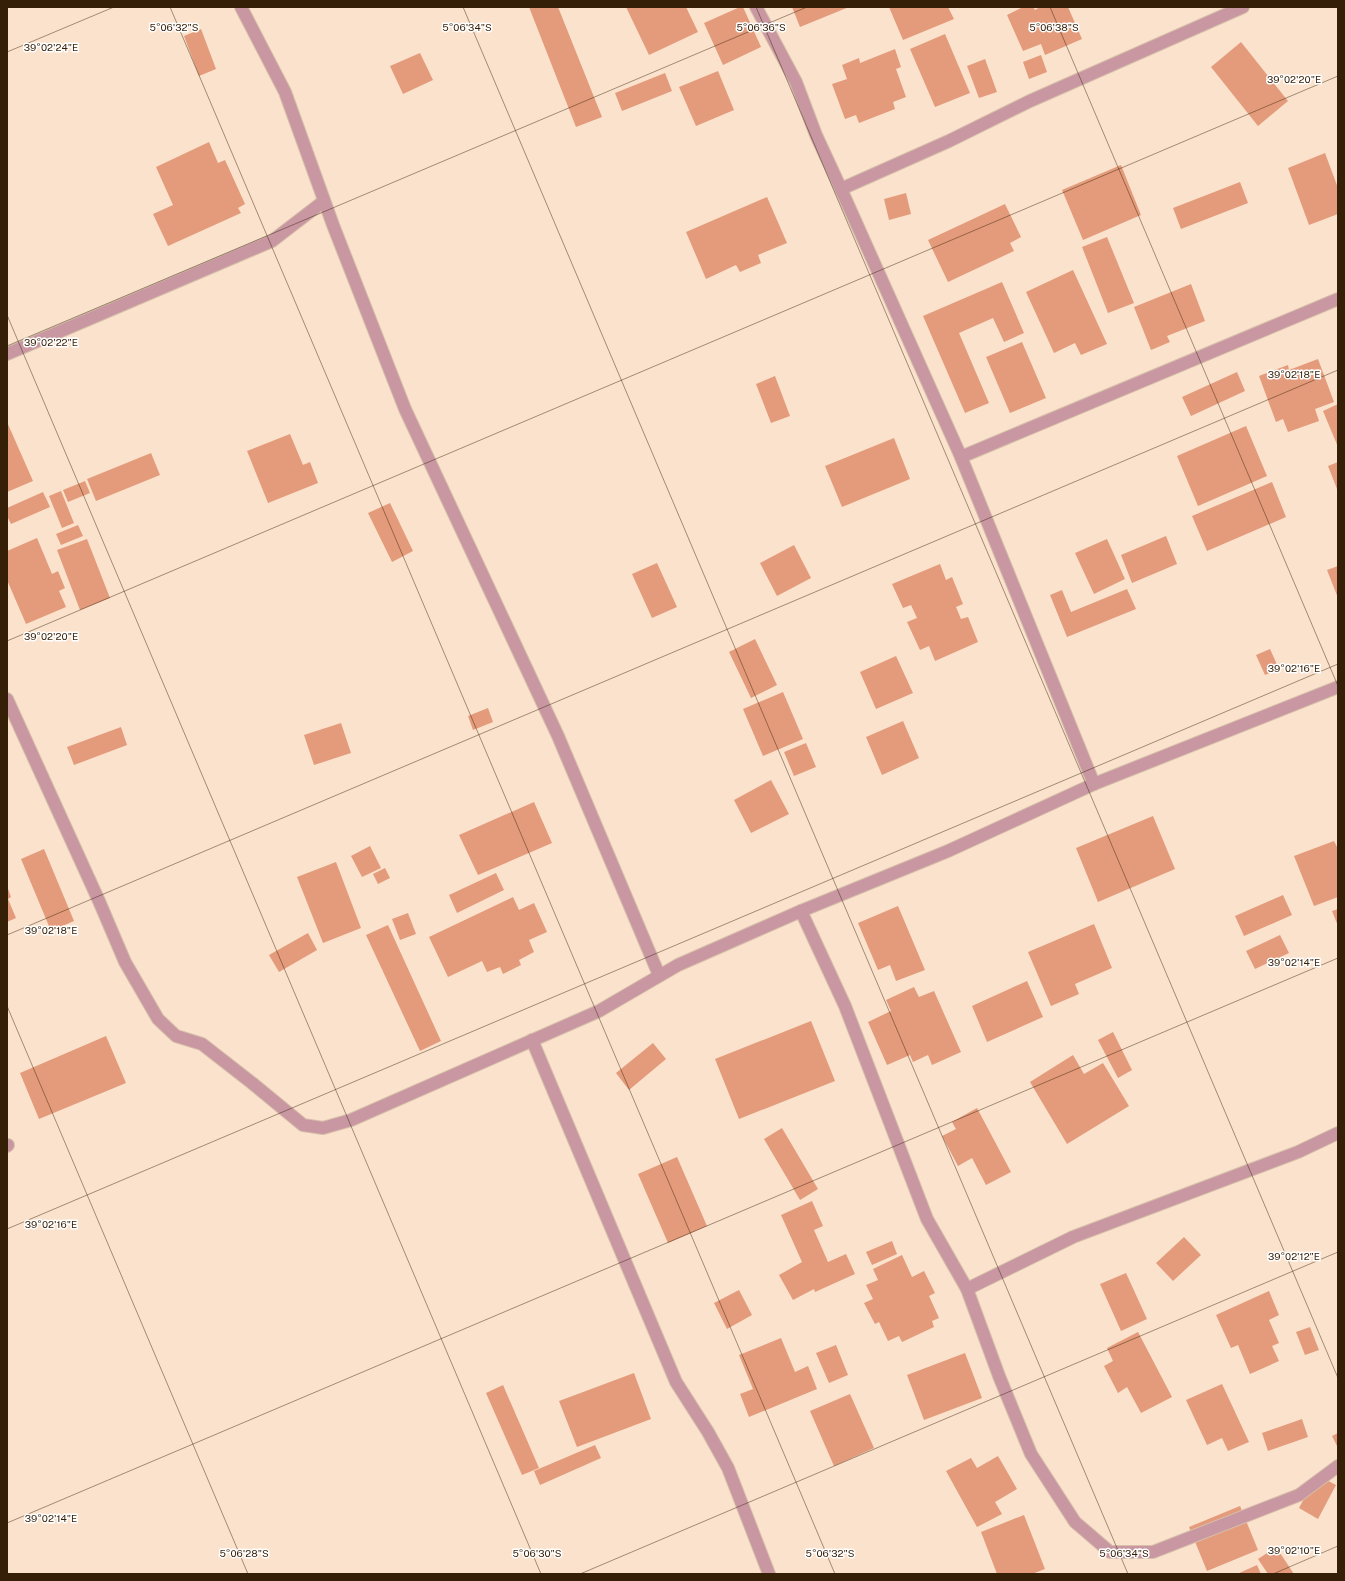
<svg xmlns="http://www.w3.org/2000/svg" width="1345" height="1581" font-family="'Public Sans',sans-serif">
  <style>
    .building { fill: #e49b7b }
    .lines { fill: none; stroke-linecap: round; stroke-linejoin: round }
    .street-casing { stroke: #d7bfa9; stroke-width: 14 }
    .street { stroke: #c897a2; stroke-width: 12 }
    .ticks { fill: none; stroke: #351f07; stroke-width: 1; stroke-opacity: 0.45 }
    .ticks-label { font-size: 10px; text-anchor: middle; fill: #351f07; stroke: #fff; stroke-width: 3; stroke-linejoin: round; paint-order: stroke }
  </style>
  <rect width="100%" height="100%" fill="#fae2cc"/>
  <!-- building -->
  <g class="building">
    <path d="M529 7H558L602 117 576 127Z"/>
    <path d="M626 7H686L698 32 649 55Z"/>
    <path d="M740 7H743L761 47 723 65 704 23Z"/>
    <path d="M792 7H849L800 27Z"/>
    <path d="M889 7H948L954 19 903 40Z"/>
    <path d="M1023 7H1033L1035 10 1040 7H1068L1082 39 1045 55 1041 44 1023 51 1007 15Z"/>
    <path d="M201 29 216 69 199 76 184 36Z"/>
    <path d="M945 34 970 93 935 107 910 49Z"/>
    <path d="M1241 42 1288 101 1258 126 1211 67Z"/>
    <path d="M895 49 901 67 896 69 906 97 893 102 895 109 859 123 856 115 845 119 832 84 847 79 842 65 859 58 860 63Z"/>
    <path d="M420 53 433 80 403 94 390 66Z"/>
    <path d="M1041 55 1047 72 1029 79 1023 62Z"/>
    <path d="M985 59 997 92 979 98 967 66Z"/>
    <path d="M718 71 734 110 696 126 679 87Z"/>
    <path d="M665 73 672 91 622 111 615 93Z"/>
    <path d="M209 142 218 163 225 160 245 204 238 208 241 213 168 246 153 214 173 205 156 167Z"/>
    <path d="M1325 153 1338 188V214L1309 225 1288 168Z"/>
    <path d="M1121 165 1141 215 1083 240 1062 190Z"/>
    <path d="M1240 182 1248 203 1181 229 1173 208Z"/>
    <path d="M906 193 911 214 889 220 884 199Z"/>
    <path d="M767 197 787 243 758 255 761 263 740 272 736 265 706 279 686 232Z"/>
    <path d="M1005 204 1021 237 1010 243 1014 251 948 282 928 240Z"/>
    <path d="M1107 237 1134 303 1108 313 1082 247Z"/>
    <path d="M1073 270 1107 344 1081 355 1075 343 1054 353 1026 292Z"/>
    <path d="M1002 282 1024 333 1004 342 993 318 959 333 989 403 965 413 923 316Z"/>
    <path d="M1191 284 1205 321 1167 336 1170 342 1151 350 1134 307Z"/>
    <path d="M1022 342 1046 398 1010 413 986 357Z"/>
    <path d="M1318 359 1334 402 1315 409 1319 421 1288 432 1283 419 1276 422 1259 376 1288 365 1289 370Z"/>
    <path d="M1237 372 1245 391 1191 416 1182 397Z"/>
    <path d="M775 376 790 416 771 423 756 384Z"/>
    <path d="M1338 404V447L1323 411Z"/>
    <path d="M7 422 33 481 7 492Z"/>
    <path d="M1246 426 1267 476 1198 506 1177 456Z"/>
    <path d="M290 434 303 465 310 462 318 483 268 503 247 451Z"/>
    <path d="M894 438 910 479 842 507 825 466Z"/>
    <path d="M151 453 160 475 96 501 87 479Z"/>
    <path d="M1338 462V489H1337L1328 466Z"/>
    <path d="M85 481 90 493 68 502 63 490Z"/>
    <path d="M1272 482 1286 517 1207 551 1192 516Z"/>
    <path d="M61 491 74 523 62 528 49 496Z"/>
    <path d="M43 492 50 507 11 524 7 516V508Z"/>
    <path d="M390 503 413 551 392 562 368 513Z"/>
    <path d="M78 525 83 536 61 545 56 534Z"/>
    <path d="M1166 536 1177 564 1132 583 1121 555Z"/>
    <path d="M37 538 52 574 58 571 65 588 59 591 66 607 26 624 7 580V551Z"/>
    <path d="M87 539 110 598 80 610 57 550Z"/>
    <path d="M1107 539 1125 579 1094 594 1075 553Z"/>
    <path d="M794 545 811 578 777 596 760 563Z"/>
    <path d="M657 563 677 607 652 618 632 574Z"/>
    <path d="M940 564 946 580 952 577 963 604 956 607 961 619 968 617 978 642 935 661 929 646 920 650 907 622 917 618 911 605 903 608 892 584Z"/>
    <path d="M1338 566V598L1327 570Z"/>
    <path d="M1127 589 1136 609 1067 637 1050 595 1062 590 1071 612Z"/>
    <path d="M755 639 777 685 751 698 729 652Z"/>
    <path d="M1270 649 1279 669 1265 675 1256 655Z"/>
    <path d="M896 656 913 693 876 709 860 672Z"/>
    <path d="M783 692 803 739 763 756 743 709Z"/>
    <path d="M488 708 493 722 473 730 468 716Z"/>
    <path d="M903 721 919 758 882 775 866 737Z"/>
    <path d="M341 723 351 753 314 765 304 735Z"/>
    <path d="M121 727 127 745 74 765 67 747Z"/>
    <path d="M806 743 816 767 794 776 784 752Z"/>
    <path d="M771 780 789 814 751 833 734 800Z"/>
    <path d="M534 802 552 843 478 875 459 835Z"/>
    <path d="M1153 816 1175 869 1098 902 1076 848Z"/>
    <path d="M1334 841 1338 849V897L1314 906 1294 856Z"/>
    <path d="M370 846 381 868 362 877 351 856Z"/>
    <path d="M44 849 74 921 51 931 21 859Z"/>
    <path d="M336 862 361 928 323 943 297 877Z"/>
    <path d="M385 868 390 878 378 884 373 874Z"/>
    <path d="M496 873 504 890 457 913 449 895Z"/>
    <path d="M7 886 11 897 8 899 16 918 7 922Z"/>
    <path d="M1283 895 1292 915 1244 936 1235 916Z"/>
    <path d="M513 897 519 910 534 903 547 932 529 940 534 952 519 960 521 965 503 974 500 967 487 972 482 961 448 977 429 937Z"/>
    <path d="M898 906 925 970 896 981 890 965 878 970 858 923Z"/>
    <path d="M1338 909V926L1332 911Z"/>
    <path d="M408 913 416 934 400 940 392 919Z"/>
    <path d="M1094 924 1112 968 1075 984 1079 994 1051 1006 1028 952Z"/>
    <path d="M388 925 441 1041 420 1051 366 935Z"/>
    <path d="M308 933 317 950 279 972 269 955Z"/>
    <path d="M1280 935 1289 953 1255 969 1246 951Z"/>
    <path d="M1027 981 1043 1017 987 1042 972 1006Z"/>
    <path d="M914 987 919 997 934 991 961 1052 932 1065 928 1055 913 1062 910 1055 887 1065 868 1022 891 1011 886 1000Z"/>
    <path d="M811 1021 835 1081 739 1119 715 1059Z"/>
    <path d="M1113 1032 1132 1070 1118 1078 1098 1040Z"/>
    <path d="M106 1036 126 1083 39 1119 20 1073Z"/>
    <path d="M653 1043 666 1059 629 1090 616 1073Z"/>
    <path d="M1073 1055 1084 1074 1103 1063 1129 1106 1067 1144 1030 1082Z"/>
    <path d="M977 1108 1011 1172 986 1185 972 1158 958 1166 942 1136 956 1129 952 1122Z"/>
    <path d="M782 1128 818 1189 800 1200 764 1139Z"/>
    <path d="M677 1157 707 1226 668 1243 638 1174Z"/>
    <path d="M812 1201 823 1226 814 1230 828 1262 846 1254 855 1274 815 1292 814 1289 793 1300 779 1275 802 1262 781 1215Z"/>
    <path d="M1184 1237 1201 1255 1173 1281 1156 1263Z"/>
    <path d="M892 1241 897 1254 872 1265 866 1252Z"/>
    <path d="M902 1255 912 1277 924 1271 935 1293 929 1296 939 1318 932 1321 934 1327 902 1342 899 1336 888 1341 879 1322 875 1324 864 1303 873 1299 866 1285 878 1280 873 1269Z"/>
    <path d="M1126 1273 1147 1319 1121 1331 1100 1284Z"/>
    <path d="M739 1290 752 1315 727 1329 714 1303Z"/>
    <path d="M1269 1291 1279 1315 1269 1320 1279 1343 1272 1346 1279 1361 1250 1374 1238 1345 1231 1348 1216 1315Z"/>
    <path d="M1310 1327 1319 1350 1305 1355 1296 1332Z"/>
    <path d="M1138 1332 1172 1397 1141 1413 1127 1387 1118 1393 1104 1366 1113 1361 1107 1348Z"/>
    <path d="M781 1338 795 1372 808 1366 817 1389 749 1417 740 1394 753 1389 739 1355Z"/>
    <path d="M836 1345 848 1375 829 1383 816 1353Z"/>
    <path d="M965 1353 982 1398 924 1420 907 1375Z"/>
    <path d="M634 1373 651 1419 577 1447 559 1401Z"/>
    <path d="M1222 1384 1249 1442 1228 1451 1222 1438 1207 1445 1186 1400Z"/>
    <path d="M503 1385 539 1468 522 1475 486 1393Z"/>
    <path d="M850 1394 874 1448 834 1466 810 1411Z"/>
    <path d="M1302 1419 1308 1437 1268 1451 1262 1433Z"/>
    <path d="M1338 1433V1448L1332 1436Z"/>
    <path d="M595 1445 601 1458 540 1485 534 1471Z"/>
    <path d="M998 1456 1017 1489 995 1502 1002 1514 977 1527 946 1471 971 1458 977 1468Z"/>
    <path d="M1317 1475 1336 1485 1318 1519 1299 1508Z"/>
    <path d="M1240 1506 1258 1550 1207 1571 1189 1527Z"/>
    <path d="M1024 1515 1045 1569 1032 1574H997L981 1532Z"/>
    <path d="M1276 1547 1294 1574H1268L1258 1559Z"/>
    <path d="M1257 1565 1261 1574H1237Z"/>
  </g>
  <g class="lines">
    <!-- street casing -->
    <g class="street-casing">
      <g id="street">
        <path d="M241 7 285 92 333 225 405 409 558 736 659 975"/>
        <path d="M756 7 796 82 816 135 841 189 961 457 1094 784"/>
        <path d="M841 189 949 141 1030 101 1243 7"/>
        <path d="M7 354 272 241 324 201"/>
        <path d="M961 457 1338 299"/>
        <path d="M7 699 99 901 125 962 158 1019 176 1036 202 1044 252 1083 303 1125 323 1128 351 1120 599 1011 678 965 801 911 948 851 1094 784 1338 687"/>
        <path d="M801 911 845 1006 927 1219 967 1289 999 1376 1031 1454 1075 1522 1110 1552H1153L1299 1495 1338 1466"/>
        <path d="M532 1040 676 1382 708 1432 728 1468 769 1574"/>
        <path d="M7 1146 8 1145"/>
        <path d="M967 1289 1073 1237 1298 1152 1338 1133"/>
      </g>
    </g>
    <!-- street -->
    <use href="#street" class="street"/>
  </g>
  <!-- ticks -->
  <path class="ticks" d="M170 7 835 1574M463 7 1128 1574M756 7 1338 1378M1050 7 1338 686M7 52 114 7M7 315 541 1574M7 346 807 7M7 641 1338 76M7 935 1338 370M7 1006 248 1574M7 1229 1338 664M7 1523 1338 958M580 1574 1338 1252M1273 1574 1338 1546"/>
  <g class="ticks-label">
    <text x="174" y="31">5°06'32"S</text>
    <text x="467" y="31">5°06'34"S</text>
    <text x="761" y="31">5°06'36"S</text>
    <text x="1054" y="31">5°06'38"S</text>
    <text x="51" y="51">39°02'24"E</text>
    <text x="1294" y="83">39°02'20"E</text>
    <text x="51" y="346">39°02'22"E</text>
    <text x="1294" y="378">39°02'18"E</text>
    <text x="51" y="640">39°02'20"E</text>
    <text x="1294" y="672">39°02'16"E</text>
    <text x="51" y="934">39°02'18"E</text>
    <text x="1294" y="966">39°02'14"E</text>
    <text x="51" y="1228">39°02'16"E</text>
    <text x="1294" y="1260">39°02'12"E</text>
    <text x="51" y="1522">39°02'14"E</text>
    <text x="1294" y="1554">39°02'10"E</text>
    <text x="244" y="1557">5°06'28"S</text>
    <text x="537" y="1557">5°06'30"S</text>
    <text x="830" y="1557">5°06'32"S</text>
    <text x="1124" y="1557">5°06'34"S</text>
  </g>
  <!-- border -->
  <rect width="1345" height="1581" fill="none" stroke="#351f07" stroke-width="16"/>
</svg>
